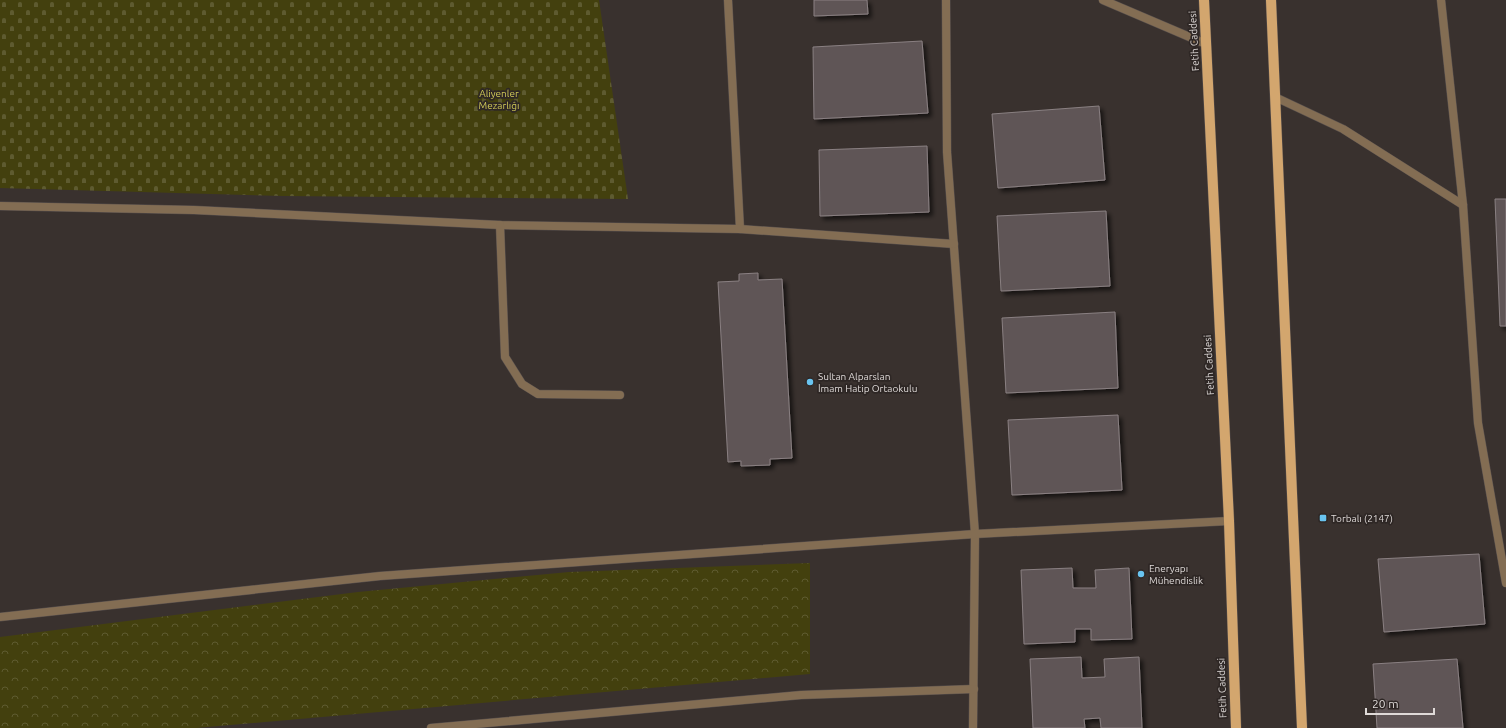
<svg xmlns="http://www.w3.org/2000/svg" width="1506" height="728" font-family="Ubuntu,sans-serif">
  <style>
    .cemetery { fill: url(#cemetery-stones) }
    .park { fill: url(#park-crowns) }
    .building { fill: #5e5556; stroke: #8a8082; filter: url(#shadow) }
    .lines { fill: none; stroke-linecap: round; stroke-linejoin: round }
    .minor-casing { stroke: #574f4d; stroke-width: 9 }
    .primary-casing { stroke: #574f4d; stroke-width: 11 }
    .minor { stroke: #836d53; stroke-width: 8 }
    .primary { stroke: #d3a66e; stroke-width: 10 }
    .poi-dot { fill: #69c4f0; stroke: #2e2725; stroke-width: 1.5 }
    .labels { text-anchor: middle; dominant-baseline: central; stroke-width: 3.5; stroke-linejoin: round; paint-order: stroke }
    .street-label { font-size: 10px; fill: #dfdad8; stroke: #2e2725 }
    .park-label { font-size: 10px; fill: #d1ca57; stroke: #2e2725 }
    .poi-label { font-size: 10px; fill: #dfdad8; stroke: #2e2725; text-anchor: start }
  </style>
  <defs>
    <pattern id="cemetery-stones" width="16" height="16" patternUnits="userSpaceOnUse"><rect width="16" height="16" fill="#43400e"/><path d="M2 7V4a2 2 0 0 1 4 0v3zM10 15v-3a2 2 0 0 1 4 0v3z" fill="#5e5b30"/></pattern>
    <pattern id="park-crowns" width="20" height="18" patternUnits="userSpaceOnUse"><rect width="20" height="18" fill="#43400e"/><path d="M2 6a3 3 0 1 1 6 0M12 15a3 3 0 1 1 6 0" fill="none" stroke="#5e5b30"/></pattern>
    <filter id="shadow"><feDropShadow dx="3.5" dy="3.5" stdDeviation="2" flood-color="#0009"/></filter>
  </defs>
  <rect width="100%" height="100%" fill="#39312e"/>
  <!-- cemetery -->
  <path class="cemetery" d="M0 0H599L628 199 283 196 0 188Z"/>
  <!-- park -->
  <path class="park" d="M810 563V674L196 728H0V637L358 592 569 572Z"/>
  <!-- building -->
  <g class="building">
    <path d="M814 0H867L868 14 814 16Z"/>
    <path d="M922 41 928 113 814 119 813 47Z"/>
    <path d="M1099 106 1105 180 998 188 992 114Z"/>
    <path d="M927 146 929 212 820 216 819 150Z"/>
    <path d="M1495 199H1506V326H1500Z"/>
    <path d="M1106 211 1110 286 1001 291 997 216Z"/>
    <path d="M758 273V280L782 279 792 458 770 459V465L741 466V461L728 462 718 282 739 281V274Z"/>
    <path d="M1115 312 1118 388 1006 393 1002 318Z"/>
    <path d="M1118 415 1122 490 1012 495 1008 420Z"/>
    <path d="M1479 554 1485 624 1384 632 1378 559Z"/>
    <path d="M1072 568 1073 588H1096L1095 570 1129 568 1132 639 1091 640V629H1075V642L1024 644 1021 570Z"/>
    <path d="M1081 657 1082 678 1105 677 1104 659 1139 657 1142 728H1101L1100 718 1084 719 1085 728H1033L1030 659Z"/>
    <path d="M1457 659 1463 728H1377L1373 664Z"/>
  </g>
  <g class="lines">
    <!-- minor casing -->
    <g class="minor-casing">
      <g id="minor">
        <path d="M728 0 740 229"/>
        <path d="M946 0 947 152 975 534 973 728"/>
        <path d="M1103 0 1206 44"/>
        <path d="M1441 0 1463 205 1478 423 1506 583"/>
        <path d="M1275 97 1343 129 1463 205"/>
        <path d="M0 206 194 210 500 225 740 229 954 244"/>
        <path d="M500 225 505 357 522 384 538 394 620 395"/>
        <path d="M0 617 380 576 975 534 1229 521"/>
        <path d="M431 728 801 695 974 689"/>
      </g>
    </g>
    <!-- primary casing -->
    <g class="primary-casing">
      <g id="primary">
        <path d="M1204 0 1229 521 1236 728"/>
        <path d="M1271 0 1302 728"/>
      </g>
    </g>
    <!-- minor -->
    <use href="#minor" class="minor"/>
    <!-- primary -->
    <use href="#primary" class="primary"/>
  </g>
  <!-- markers -->
  <g class="poi-dot">
    <circle cx="810" cy="382" r="4"/>
    <rect x="1319" y="514" width="8" height="8" rx="2"/>
    <circle cx="1141" cy="574" r="4"/>
  </g>
  <g class="labels">
    <!-- street labels -->
    <g class="street-label">
      <text transform="translate(1194 41) rotate(-93)">Fetih Caddesi</text>
      <text transform="translate(1209 365) rotate(-93)">Fetih Caddesi</text>
      <text transform="translate(1222 688) rotate(-92)">Fetih Caddesi</text>
    </g>
    <!-- park labels -->
    <g class="park-label">
      <text x="499" y="93">Aliyenler<tspan x="499" dy="12">Mezarlığı</tspan></text>
    </g>
    <!-- poi labels -->
    <g class="poi-label">
      <text x="818" y="376">Sultan Alparslan<tspan x="818" dy="12">İmam Hatip Ortaokulu</tspan></text>
      <text x="1331" y="518">Torbalı (2147)</text>
      <text x="1149" y="568">Eneryapı<tspan x="1149" dy="12">Mühendislik</tspan></text>
    </g>
  </g>
  <!-- scale -->
  <path d="M1366 708v6h68v-6" fill="none" stroke="#dfdad8" stroke-width="2"/>
  <text x="1372" y="708" font-size="12" fill="#dfdad8" stroke="#2e2725" stroke-width="3" paint-order="stroke">20 m</text>
</svg>
